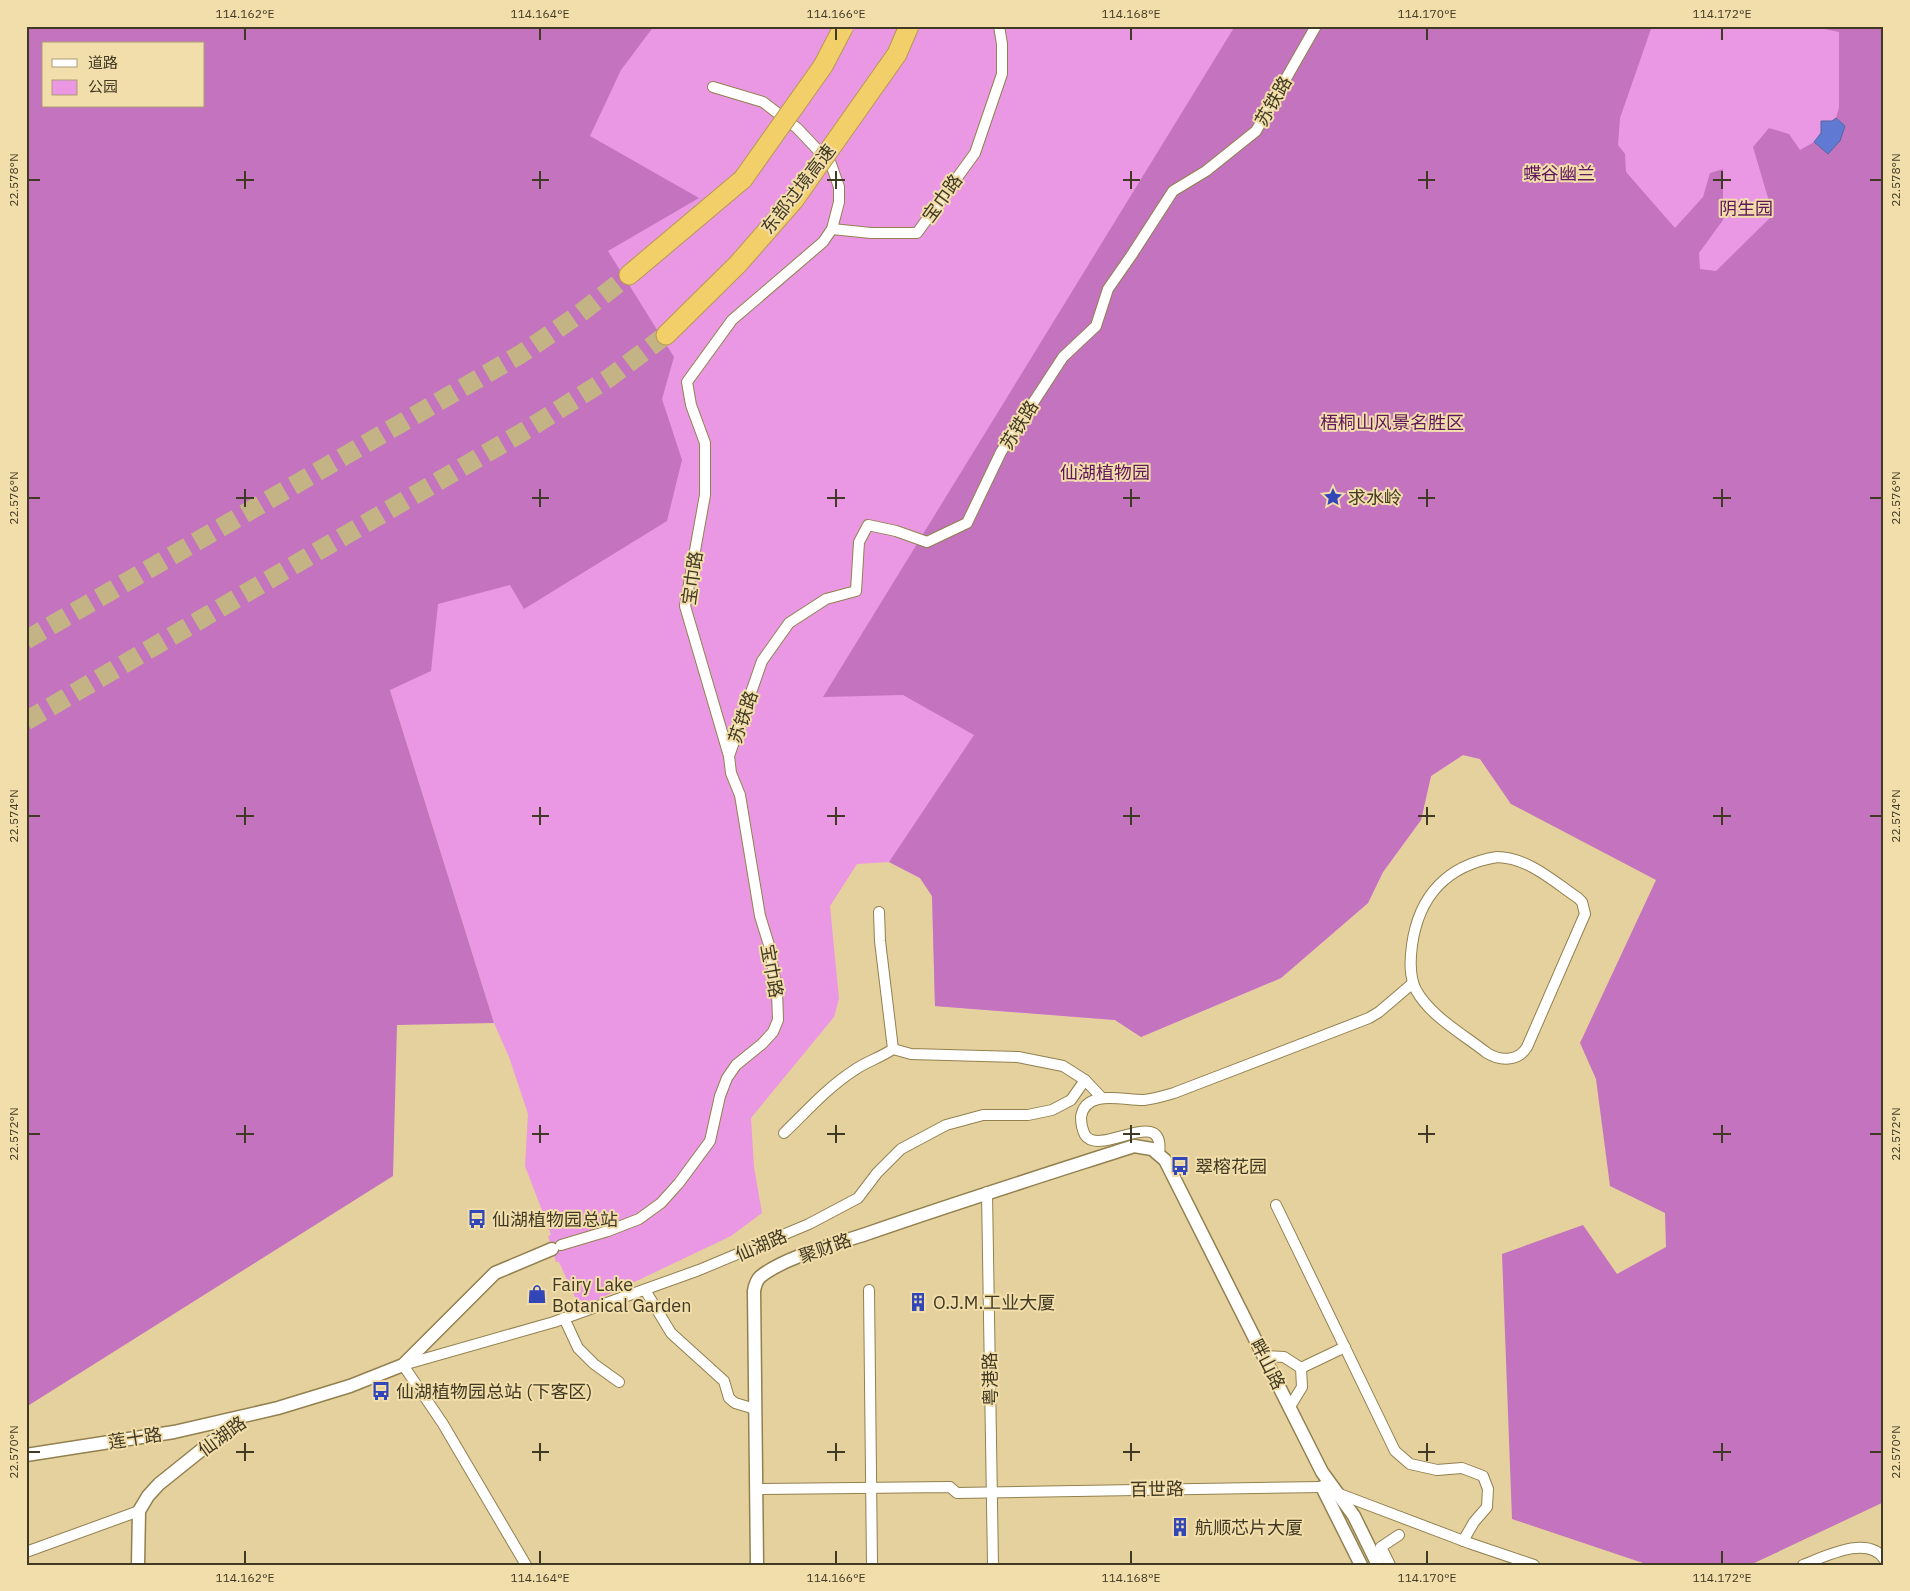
<svg xmlns="http://www.w3.org/2000/svg" width="1910" height="1591" font-family="'IBM Plex Sans','Noto Sans SC',sans-serif">
  <style>
    .green { fill: #ea98e3 }
    .forest { fill: #c473be; fill-rule: evenodd }
    .water { fill: #6079d3; stroke: #56669e }
    .lines { fill: none; stroke-linecap: round; stroke-linejoin: round }
    .motorway-tunnel { stroke: #c4b385; stroke-width: 19; stroke-dasharray: 19 9; stroke-linecap: butt }
    .minor-casing { stroke: #92804f; stroke-width: 12 }
    .tertiary-casing { stroke: #92804f; stroke-width: 15 }
    .motorway-casing { stroke: #b49a52; stroke-width: 21 }
    .minor { stroke: #fff; stroke-width: 10 }
    .tertiary { stroke: #fff; stroke-width: 12 }
    .motorway { stroke: #f3cf6a; stroke-width: 19 }
    .motorway-bridge-casing { stroke: #b49a52; stroke-width: 21; stroke-linecap: butt }
    .motorway-bridge { stroke: #f3cf6a; stroke-width: 19 }
    .ticks { fill: none; stroke: #403924; stroke-width: 2 }
    .labels { text-anchor: middle; dominant-baseline: central; stroke-width: 4; stroke-linejoin: round; paint-order: stroke }
    .street-label { font-size: 18px; fill: #403924; stroke: #f2deaa }
    .park-label { font-size: 18px; fill: #60165d; stroke: #f2deaa }
    .poi-label { font-size: 18px; fill: #403924; stroke: #f2deaa; text-anchor: start }
    .neatline { fill: none; stroke: #403924; stroke-width: 2 }
    .ticks-label { font-size: 12px; text-anchor: middle; fill: #403924 }
  </style>
  <rect width="100%" height="100%" fill="#e5d19d"/>
  <!-- green -->
  <path class="green" d="M598 26H1884V728L1511 804 1480 759 1463 755 1431 776 1421 820 1383 872 1368 903 1281 978 1141 1037 1115 1020 935 1006 932 896 920 878 889 862 857 864 830 906 839 999 834 1017 751 1118 754 1167 762 1213 731 1236 580 1308 559 1262H556L548 1236 551 1235 548 1226 525 1166 528 1114 509 1057 494 1023 390 690Z"/>
  <!-- forest -->
  <g class="forest">
    <path d="M26 26H654L621 70 590 136 699 198 608 251 674 357 662 399 682 460 667 521 524 609 510 585 438 604 431 671 390 690 494 1023 397 1025 393 1176 26 1407ZM44 44H204V106H44Z"/>
    <path d="M1235 26H1652L1620 118 1618 145 1625 154 1626 172 1675 228 1703 197 1710 173 1723 169V220L1699 253 1700 269 1716 271 1773 215 1753 147 1769 128 1789 134 1800 150 1814 142 1828 154 1845 126 1836 118 1839 108V32L1810 26H1884V1502L1750 1565H1649L1512 1519 1502 1254 1583 1225 1617 1274 1666 1247 1665 1213 1610 1186 1596 1079 1580 1043 1656 880 1511 804 1480 759 1463 755 1431 776 1421 820 1383 872 1368 903 1281 978 1141 1037 1115 1020 935 1006 932 896 920 878 889 862 974 735 903 695 823 697Z"/>
  </g>
  <!-- water -->
  <path class="water" d="M1836 118 1845 126 1840 141 1828 154 1814 142 1821 133V121H1832Z"/>
  <g class="lines">
    <!-- motorway-tunnel -->
    <g class="motorway-tunnel">
      <path d="M26 640 521 354 578 315 629 275"/>
      <path d="M26 721 528 429 609 378 666 335"/>
    </g>
    <!-- minor casing -->
    <g class="minor-casing">
      <g id="minor">
        <path d="M832 229 871 233H917L975 153 1002 74V44L999 26"/>
        <path d="M729 756 762 661 789 623 826 599 856 591 859 542 868 525 896 531 927 542 967 523 1001 452 1063 357 1096 326 1108 289 1131 256 1173 191 1206 171 1256 131 1316 26"/>
        <path d="M1497 857C1529 858 1553 881 1578 898L1582 902 1585 914 1527 1047C1518 1062 1500 1061 1487 1053 1463 1034 1431 1017 1416 990 1409 976 1410 960 1412 945 1419 895 1448 865 1497 857Z"/>
        <path d="M879 912 880 941 893 1049"/>
        <path d="M893 1049 911 1054 1018 1057 1063 1066 1085 1080 1102 1098"/>
        <path d="M784 1133C806 1112 827 1088 853 1071 865 1062 880 1058 893 1049"/>
        <path d="M1159 1154C1166 1103 1100 1158 1085 1135 1082 1129 1081 1123 1081 1117 1085 1088 1125 1101 1144 1100 1154 1099 1164 1096 1174 1093L1369 1018 1379 1012 1413 983"/>
        <path d="M987 1192 993 1565"/>
        <path d="M1276 1205 1395 1451 1410 1464 1437 1470 1462 1468 1483 1476 1488 1489 1487 1507 1474 1522 1463 1541"/>
        <path d="M561 1245 608 1231 639 1219 661 1203 679 1183 710 1141 720 1096 727 1078 736 1065 762 1044 773 1032 778 1020 777 991 769 945 760 916 740 795 731 773 729 756 685 606 705 495V443L691 405 687 382 732 320 823 242 832 229 839 202V187L831 164 797 128 763 102 713 87"/>
        <path d="M645 1290 671 1333 724 1381 729 1398 735 1403 755 1409"/>
        <path d="M869 1290 872 1565"/>
        <path d="M564 1318 578 1348 594 1364 619 1382"/>
        <path d="M1264 1356 1284 1357 1301 1368 1302 1387 1289 1408"/>
        <path d="M1301 1368 1345 1347"/>
        <path d="M756 1489 950 1487 957 1493 1322 1487"/>
        <path d="M1337 1493 1469 1543 1534 1565"/>
        <path d="M26 1552 139 1511"/>
        <path d="M526 1565 443 1424 403 1365 554 1322 699 1270 809 1224 858 1198 877 1173 901 1149 946 1125 983 1115H1028L1052 1110 1071 1100 1085 1080"/>
        <path d="M1390 1565 1381 1547 1399 1535"/>
        <path d="M1803 1565C1824 1557 1868 1534 1884 1559"/>
      </g>
    </g>
    <!-- tertiary casing -->
    <g class="tertiary-casing">
      <g id="tertiary">
        <path d="M26 1455 174 1432 278 1408 350 1386 403 1365 495 1273 552 1249"/>
        <path d="M1322 1487 1361 1565"/>
        <path d="M138 1565 139 1511 148 1496 159 1484 240 1419"/>
        <path d="M757 1565 754 1291C755 1285 756 1281 760 1277 784 1257 836 1244 866 1234 955 1203 1044 1175 1134 1146L1152 1149 1165 1160 1322 1472 1354 1516 1378 1565"/>
      </g>
    </g>
    <!-- motorway casing -->
    <g class="motorway-casing">
      <g id="motorway">
        <path d="M629 275 743 179"/>
        <path d="M666 335 738 264 794 200"/>
      </g>
    </g>
    <!-- minor -->
    <use href="#minor" class="minor"/>
    <!-- tertiary -->
    <use href="#tertiary" class="tertiary"/>
    <!-- motorway -->
    <use href="#motorway" class="motorway"/>
    <!-- motorway-bridge casing -->
    <g class="motorway-bridge-casing">
      <g id="motorway-bridge">
        <path d="M743 179 823 66 844 26"/>
        <path d="M794 200 897 54 909 26"/>
      </g>
    </g>
    <!-- motorway-bridge -->
    <use href="#motorway-bridge" class="motorway-bridge"/>
  </g>
  <!-- ticks -->
  <path class="ticks" d="M245 28V40M540 28V40M836 28V40M1131 28V40M1427 28V40M1722 28V40M245 171V189M540 171V189M836 171V189M1131 171V189M1427 171V189M1722 171V189M28 180H40M236 180H254M532 180H549M827 180H845M1123 180H1140M1418 180H1435M1713 180H1731M1870 180H1882M245 489V507M540 489V507M836 489V507M1131 489V507M1427 489V507M1722 489V507M28 498H40M236 498H254M532 498H549M827 498H845M1123 498H1140M1418 498H1435M1713 498H1731M1870 498H1882M245 807V825M540 807V825M836 807V825M1131 807V825M1427 807V825M1722 807V825M28 816H40M236 816H254M532 816H549M827 816H845M1123 816H1140M1418 816H1435M1713 816H1731M1870 816H1882M245 1125V1143M540 1125V1143M836 1125V1143M1131 1125V1143M1427 1125V1143M1722 1125V1143M28 1134H40M236 1134H254M532 1134H549M827 1134H845M1123 1134H1140M1418 1134H1435M1713 1134H1731M1870 1134H1882M245 1443V1461M540 1443V1461M836 1443V1461M1131 1443V1461M1427 1443V1461M1722 1443V1461M28 1452H40M236 1452H254M532 1452H549M827 1452H845M1123 1452H1140M1418 1452H1435M1713 1452H1731M1870 1452H1882M245 1551V1564M540 1551V1564M836 1551V1564M1131 1551V1564M1427 1551V1564M1722 1551V1564"/>
  <!-- icons -->
  <defs>
    <g id="sight-bare" transform="scale(1.5)"><path d="M0-6L1.8-2.2L6-1.7L2.9 1.2L3.7 5.4L0 3.3L-3.7 5.4L-2.9 1.2L-6-1.7L-1.8-2.2Z" fill="#3246b8" stroke="#f2deaa" stroke-width="2.5" paint-order="stroke"/></g>
    <g id="bus-bare" transform="scale(1.5)"><path d="M-5-6H5V4H4V6H2V4H-2V6H-4V4H-5ZM-3.5-4V0h7V-4ZM-3.5 1.2v1.5H-2V1.2ZM2 1.2v1.5H3.5V1.2Z" fill="#3246b8" stroke="#f2deaa" stroke-width="2.5" paint-order="stroke"/></g>
    <g id="shop-bare" transform="scale(1.5)"><path d="M-5-2.5h2.3a2.7 3.5 0 0 1 5.4 0H5L5.5 6h-11ZM-1.5-2.5h3a1.5 2.3 0 0 0-3 0Z" fill="#3246b8" stroke="#f2deaa" stroke-width="2.5" paint-order="stroke"/></g>
    <g id="building-bare" transform="scale(1.5)"><path d="M-4-6H4V6H1V3H-1V6H-4ZM-2.5-4.3h1.7v1.8h-1.7ZM.8-4.3h1.7v1.8H.8ZM-2.5-1h1.7V.8h-1.7ZM.8-1h1.7V.8H.8Z" fill="#3246b8" stroke="#f2deaa" stroke-width="2.5" paint-order="stroke"/></g>
  </defs>
  <g fill-rule="evenodd">
    <use href="#sight-bare" x="1333" y="497"/>
    <use href="#bus-bare" x="1180" y="1166"/>
    <use href="#bus-bare" x="477" y="1219"/>
    <use href="#shop-bare" x="537" y="1294"/>
    <use href="#building-bare" x="918" y="1302"/>
    <use href="#bus-bare" x="381" y="1391"/>
    <use href="#building-bare" x="1180" y="1527"/>
  </g>
  <g class="labels">
    <!-- street labels -->
    <g class="street-label">
      <text transform="translate(1273 101) rotate(-60)">苏铁路</text>
      <text transform="translate(798 189) rotate(-52)">东部过境高速</text>
      <text transform="translate(942 198) rotate(-54)">宝巾路</text>
      <text transform="translate(1019 425) rotate(-58)">苏铁路</text>
      <text transform="translate(692 578) rotate(-82)">宝巾路</text>
      <text transform="translate(743 717) rotate(-71)">苏铁路</text>
      <text transform="translate(772 971) rotate(80)">宝巾路</text>
      <text transform="translate(761 1245) rotate(-23)">仙湖路</text>
      <text transform="translate(825 1248) rotate(-20)">聚财路</text>
      <text transform="translate(1268 1364) rotate(63)">畔山路</text>
      <text transform="translate(990 1379) rotate(-91)">粤港路</text>
      <text transform="translate(222 1436) rotate(-36)">仙湖路</text>
      <text transform="translate(135 1438) rotate(-9)">莲十路</text>
      <text transform="translate(1157 1489) rotate(-1)">百世路</text>
    </g>
    <!-- park labels -->
    <g class="park-label">
      <text x="1559" y="173">蝶谷幽兰</text>
      <text x="1746" y="208">阴生园</text>
      <text x="1392" y="422">梧桐山风景名胜区</text>
      <text x="1105" y="472">仙湖植物园</text>
    </g>
    <!-- poi labels -->
    <g class="poi-label">
      <text x="1348" y="497">求水岭</text>
      <text x="1195" y="1166">翠榕花园</text>
      <text x="492" y="1219">仙湖植物园总站</text>
      <text x="552" y="1284">Fairy Lake<tspan x="552" dy="21">Botanical Garden</tspan></text>
      <text x="933" y="1302">O.J.M.工业大厦</text>
      <text x="396" y="1391">仙湖植物园总站 (下客区)</text>
      <text x="1195" y="1527">航顺芯片大厦</text>
    </g>
  </g>
  <!-- border -->
  <rect width="1910" height="1591" fill="none" stroke="#f2deaa" stroke-width="55"/>
  <!-- legend -->
  <rect x="42" y="42" width="162" height="65" fill="#f2deaa" stroke="#ab9c74"/>
  <rect x="52" y="59" width="25" height="8" fill="#ffffff" stroke="#ab9c74"/>
  <text x="88" y="68" font-size="15" fill="#403924">道路</text>
  <rect x="52" y="80" width="25" height="15" fill="#ea98e3" stroke="#ab9c74"/>
  <text x="88" y="92" font-size="15" fill="#403924">公园</text>
  <rect x="28" y="28" width="1854" height="1536" class="neatline"/>
  <g class="ticks-label">
    <text x="245" y="18">114.162°E</text>
    <text x="540" y="18">114.164°E</text>
    <text x="836" y="18">114.166°E</text>
    <text x="1131" y="18">114.168°E</text>
    <text x="1427" y="18">114.170°E</text>
    <text x="1722" y="18">114.172°E</text>
    <text transform="translate(14 180) rotate(-90)" y="4">22.578°N</text>
    <text transform="translate(1896 180) rotate(-90)" y="4">22.578°N</text>
    <text transform="translate(14 498) rotate(-90)" y="4">22.576°N</text>
    <text transform="translate(1896 498) rotate(-90)" y="4">22.576°N</text>
    <text transform="translate(14 816) rotate(-90)" y="4">22.574°N</text>
    <text transform="translate(1896 816) rotate(-90)" y="4">22.574°N</text>
    <text transform="translate(14 1134) rotate(-90)" y="4">22.572°N</text>
    <text transform="translate(1896 1134) rotate(-90)" y="4">22.572°N</text>
    <text transform="translate(14 1452) rotate(-90)" y="4">22.570°N</text>
    <text transform="translate(1896 1452) rotate(-90)" y="4">22.570°N</text>
    <text x="245" y="1582">114.162°E</text>
    <text x="540" y="1582">114.164°E</text>
    <text x="836" y="1582">114.166°E</text>
    <text x="1131" y="1582">114.168°E</text>
    <text x="1427" y="1582">114.170°E</text>
    <text x="1722" y="1582">114.172°E</text>
  </g>
</svg>
